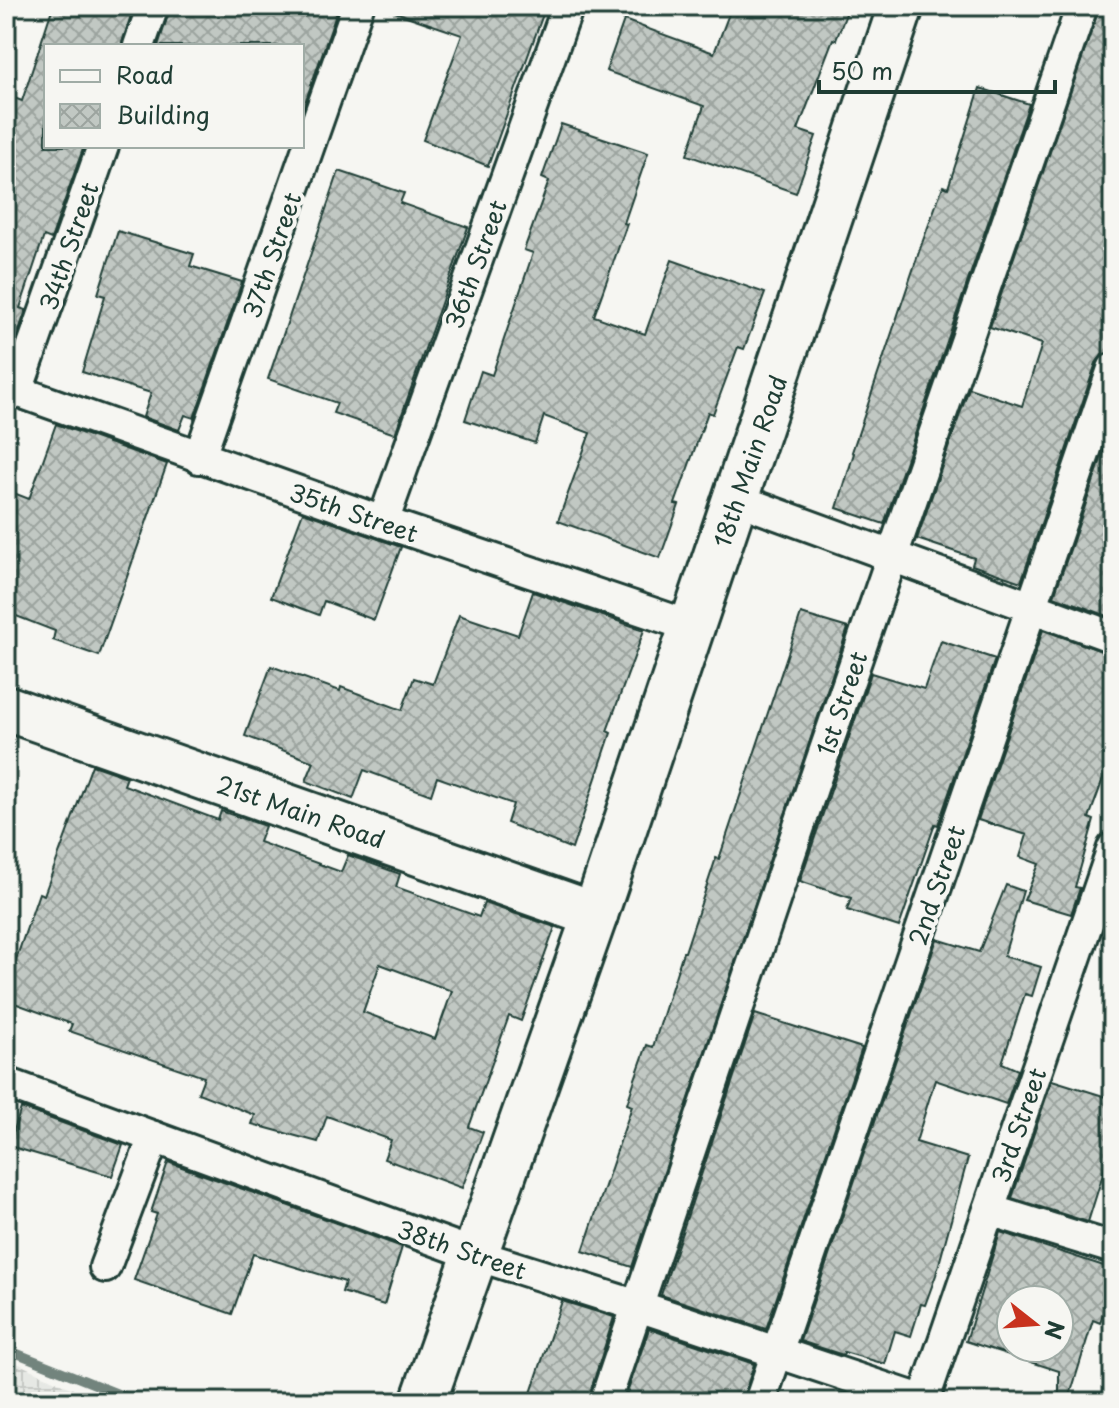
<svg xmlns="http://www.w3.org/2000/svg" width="1119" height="1408" font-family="'Playpen Sans',sans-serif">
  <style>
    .industrial { fill: url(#industrial-grid) }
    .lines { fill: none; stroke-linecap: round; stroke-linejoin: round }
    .stream { stroke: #72847d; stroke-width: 9 }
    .building { fill: url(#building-cross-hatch); stroke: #1f3d34; stroke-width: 2; fill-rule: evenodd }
    .street-casing { stroke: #1f3d34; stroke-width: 36 }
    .secondary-casing { stroke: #1f3d34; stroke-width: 50 }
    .street { stroke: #f6f6f2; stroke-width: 30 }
    .secondary { stroke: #f6f6f2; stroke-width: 44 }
    .labels { text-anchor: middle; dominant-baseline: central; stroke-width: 8; stroke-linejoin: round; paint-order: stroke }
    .street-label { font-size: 24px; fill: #1f3d34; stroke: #f6f6f2 }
  </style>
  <defs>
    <pattern id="industrial-grid" width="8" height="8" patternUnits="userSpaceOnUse" patternTransform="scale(2)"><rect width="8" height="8" fill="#e6e8e4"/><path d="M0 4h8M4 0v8" fill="none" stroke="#c5c8c4"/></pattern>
    <pattern id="building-cross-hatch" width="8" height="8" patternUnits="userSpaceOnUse" patternTransform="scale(2)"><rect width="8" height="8" fill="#c1c8c3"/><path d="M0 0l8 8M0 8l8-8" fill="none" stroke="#9ca49f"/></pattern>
  </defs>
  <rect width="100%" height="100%" fill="#f6f6f2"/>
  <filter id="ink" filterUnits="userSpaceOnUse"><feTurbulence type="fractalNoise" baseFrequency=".0125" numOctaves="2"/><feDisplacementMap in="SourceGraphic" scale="16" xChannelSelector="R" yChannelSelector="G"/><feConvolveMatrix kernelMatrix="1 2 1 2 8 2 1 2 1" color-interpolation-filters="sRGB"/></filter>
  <g filter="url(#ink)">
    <!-- industrial -->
    <path class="industrial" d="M6 1358 101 1402H6Z"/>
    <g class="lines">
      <!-- stream -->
      <path class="stream" d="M6 1349 139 1402"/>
    </g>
    <!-- building -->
    <g class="building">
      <path d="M53 6H134L121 46H46V146H84L51 239 44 236 20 308 26 310 6 368V95L22 101Z"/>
      <path d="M171 6H339L302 111V46H158Z"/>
      <path d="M390 6H546L488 166 423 140 462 35 389 10Z"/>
      <path d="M732 6H849L836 40 833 39 798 130 816 136 796 193 687 155 704 106 606 71 624 20 714 53Z"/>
      <path d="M1100 6H1113V351L1102 355 1096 363 1021 582 972 565 974 558 917 539 969 388 1022 406 1042 344 990 327Z"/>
      <path d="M980 88 1029 104 884 524 837 508 854 453 852 452 921 246 943 186 948 188Z"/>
      <path d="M561 124 648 153 624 223 627 224 594 316 645 334 672 260 765 293 744 349 738 347 713 414 708 412 675 504 679 505 660 558 558 521 590 433 544 416 535 443 465 420 481 371 492 375 533 253 524 250 549 181 542 178Z"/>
      <path d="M339 171 404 193 400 203 468 227 395 434 333 413 337 403 268 379Z"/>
      <path d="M118 231 194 254 190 266 242 282 194 418 185 415 179 430 143 417 151 393 82 372 105 296 98 294Z"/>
      <path d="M56 424 167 464 99 656 53 640 55 631 6 612V490L29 499Z"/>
      <path d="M1113 425V618L1054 596Z"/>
      <path d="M303 512 401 547 374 620 324 601 319 615 271 597Z"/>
      <path d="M533 592 644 630 607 731 611 733 572 849 507 823 513 804 437 777 431 795 364 770 353 799 306 781 314 762 245 736 271 666 340 691 341 687 402 710 414 678 433 684 459 615 518 635Z"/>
      <path d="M801 614 848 628 632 1267 583 1251 632 1106 627 1104 635 1079 647 1045 653 1047 683 952H685L716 858 719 859Z"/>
      <path d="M1043 630 1113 655V752L1089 818 1094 820 1075 887 1080 888 1071 914 1024 900 1039 864 1020 857 1027 835 978 820Z"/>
      <path d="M941 641 995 659 938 825 935 824 899 927 847 910 851 898 800 881 871 673 924 689Z"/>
      <path d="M92 765 127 777 124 785 218 820 221 811 265 826 259 842 341 872 348 855 400 874 396 887 479 917 484 903 555 927 521 1021 509 1016 469 1127 483 1132 462 1188 384 1159 391 1140 327 1116 318 1142 252 1124 255 1115 198 1093 204 1077 69 1031 72 1024 6 1000V988L39 893 44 895ZM380 964 452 991 435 1039 363 1012Z"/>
      <path d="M1006 885 1023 891 1004 956 1041 967 1032 996 1025 994 1002 1063 1018 1070 1006 1104 935 1080 916 1142 968 1158 936 1275 925 1305 921 1304 911 1336 895 1331 885 1364 844 1352 843 1355 800 1341 937 939 979 952Z"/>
      <path d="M755 1014 862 1048 766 1329 661 1295Z"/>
      <path d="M1052 1080 1113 1099V1156L1109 1155 1088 1222 1012 1198Z"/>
      <path d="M21 1108 123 1145 112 1176 9 1146Z"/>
      <path d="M168 1162 402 1247 384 1305 342 1292 345 1282 253 1254 232 1314 134 1280 157 1214 151 1212Z"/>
      <path d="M1000 1232 1113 1269V1280L1100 1323 1093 1320 1068 1402H1059V1371L966 1341ZM1011 1300H1059V1348H1011Z"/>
      <path d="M562 1301 614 1317 587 1402H528Z"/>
      <path d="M649 1329 754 1364 742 1402H624Z"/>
    </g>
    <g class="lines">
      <!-- street casing -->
      <g class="street-casing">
        <g id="street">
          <path d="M139 46 153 6"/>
          <path d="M103 146 17 391 383 522 693 627"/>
          <path d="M199 458 358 6"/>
          <path d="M736 499 1113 637"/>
          <path d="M383 522 568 6"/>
          <path d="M6 1083 476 1255 638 1306 924 1401"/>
          <path d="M989 1210 1113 1248"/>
          <path d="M105 1267 154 1137"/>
          <path d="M605 1402 812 788 1082 6"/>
          <path d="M760 1402 1113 369"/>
          <path d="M923 1402 1113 848"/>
        </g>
      </g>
      <!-- secondary casing -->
      <g class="secondary-casing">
        <g id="secondary">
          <path d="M6 708 595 915"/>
          <path d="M423 1402 595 915 901 6"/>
        </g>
      </g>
      <!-- street -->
      <use href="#street" class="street"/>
      <!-- secondary -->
      <use href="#secondary" class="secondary"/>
    </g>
  </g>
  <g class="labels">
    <!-- street labels -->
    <g class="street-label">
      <text transform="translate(68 246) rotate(-71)">34th Street</text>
      <text transform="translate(271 255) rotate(-71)">37th Street</text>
      <text transform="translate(475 264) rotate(-70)">36th Street</text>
      <text transform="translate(749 461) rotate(-71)">18th Main Road</text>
      <text transform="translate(354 512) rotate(19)">35th Street</text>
      <text transform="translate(841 703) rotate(-71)">1st Street</text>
      <text transform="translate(301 811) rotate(19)">21st Main Road</text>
      <text transform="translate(936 885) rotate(-71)">2nd Street</text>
      <text transform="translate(1018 1125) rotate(-71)">3rd Street</text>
      <text transform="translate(462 1249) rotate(19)">38th Street</text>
    </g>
  </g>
  <!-- margin -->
  <rect width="1119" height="1408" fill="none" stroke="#f6f6f2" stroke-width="32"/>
  <rect x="16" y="16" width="1087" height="1376" fill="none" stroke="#1f3d34" stroke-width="3" filter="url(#ink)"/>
  <!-- legend -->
  <rect x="44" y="44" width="260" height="104" fill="#f6f6f2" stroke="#a0aca6" stroke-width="2"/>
  <rect x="60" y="70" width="40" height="12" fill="#f6f6f2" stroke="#a0aca6" stroke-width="2"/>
  <text x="116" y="84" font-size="24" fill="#1f3d34">Road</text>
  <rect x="60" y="104" width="40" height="24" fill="url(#building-cross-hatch)" stroke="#a0aca6" stroke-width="2"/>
  <text x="116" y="124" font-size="24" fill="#1f3d34">Building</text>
  <!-- north arrow -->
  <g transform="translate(1035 1324) rotate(107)"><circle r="38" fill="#f6f6f2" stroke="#a0aca6" stroke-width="2"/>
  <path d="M0-6L14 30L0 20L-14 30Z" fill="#c8321e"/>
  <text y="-12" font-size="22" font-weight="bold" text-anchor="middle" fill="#1f3d34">N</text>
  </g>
  <!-- scale -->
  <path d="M819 80v12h236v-12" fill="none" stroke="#1f3d34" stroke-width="4"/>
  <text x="831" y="80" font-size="24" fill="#1f3d34" stroke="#f6f6f2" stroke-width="6" paint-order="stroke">50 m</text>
</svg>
